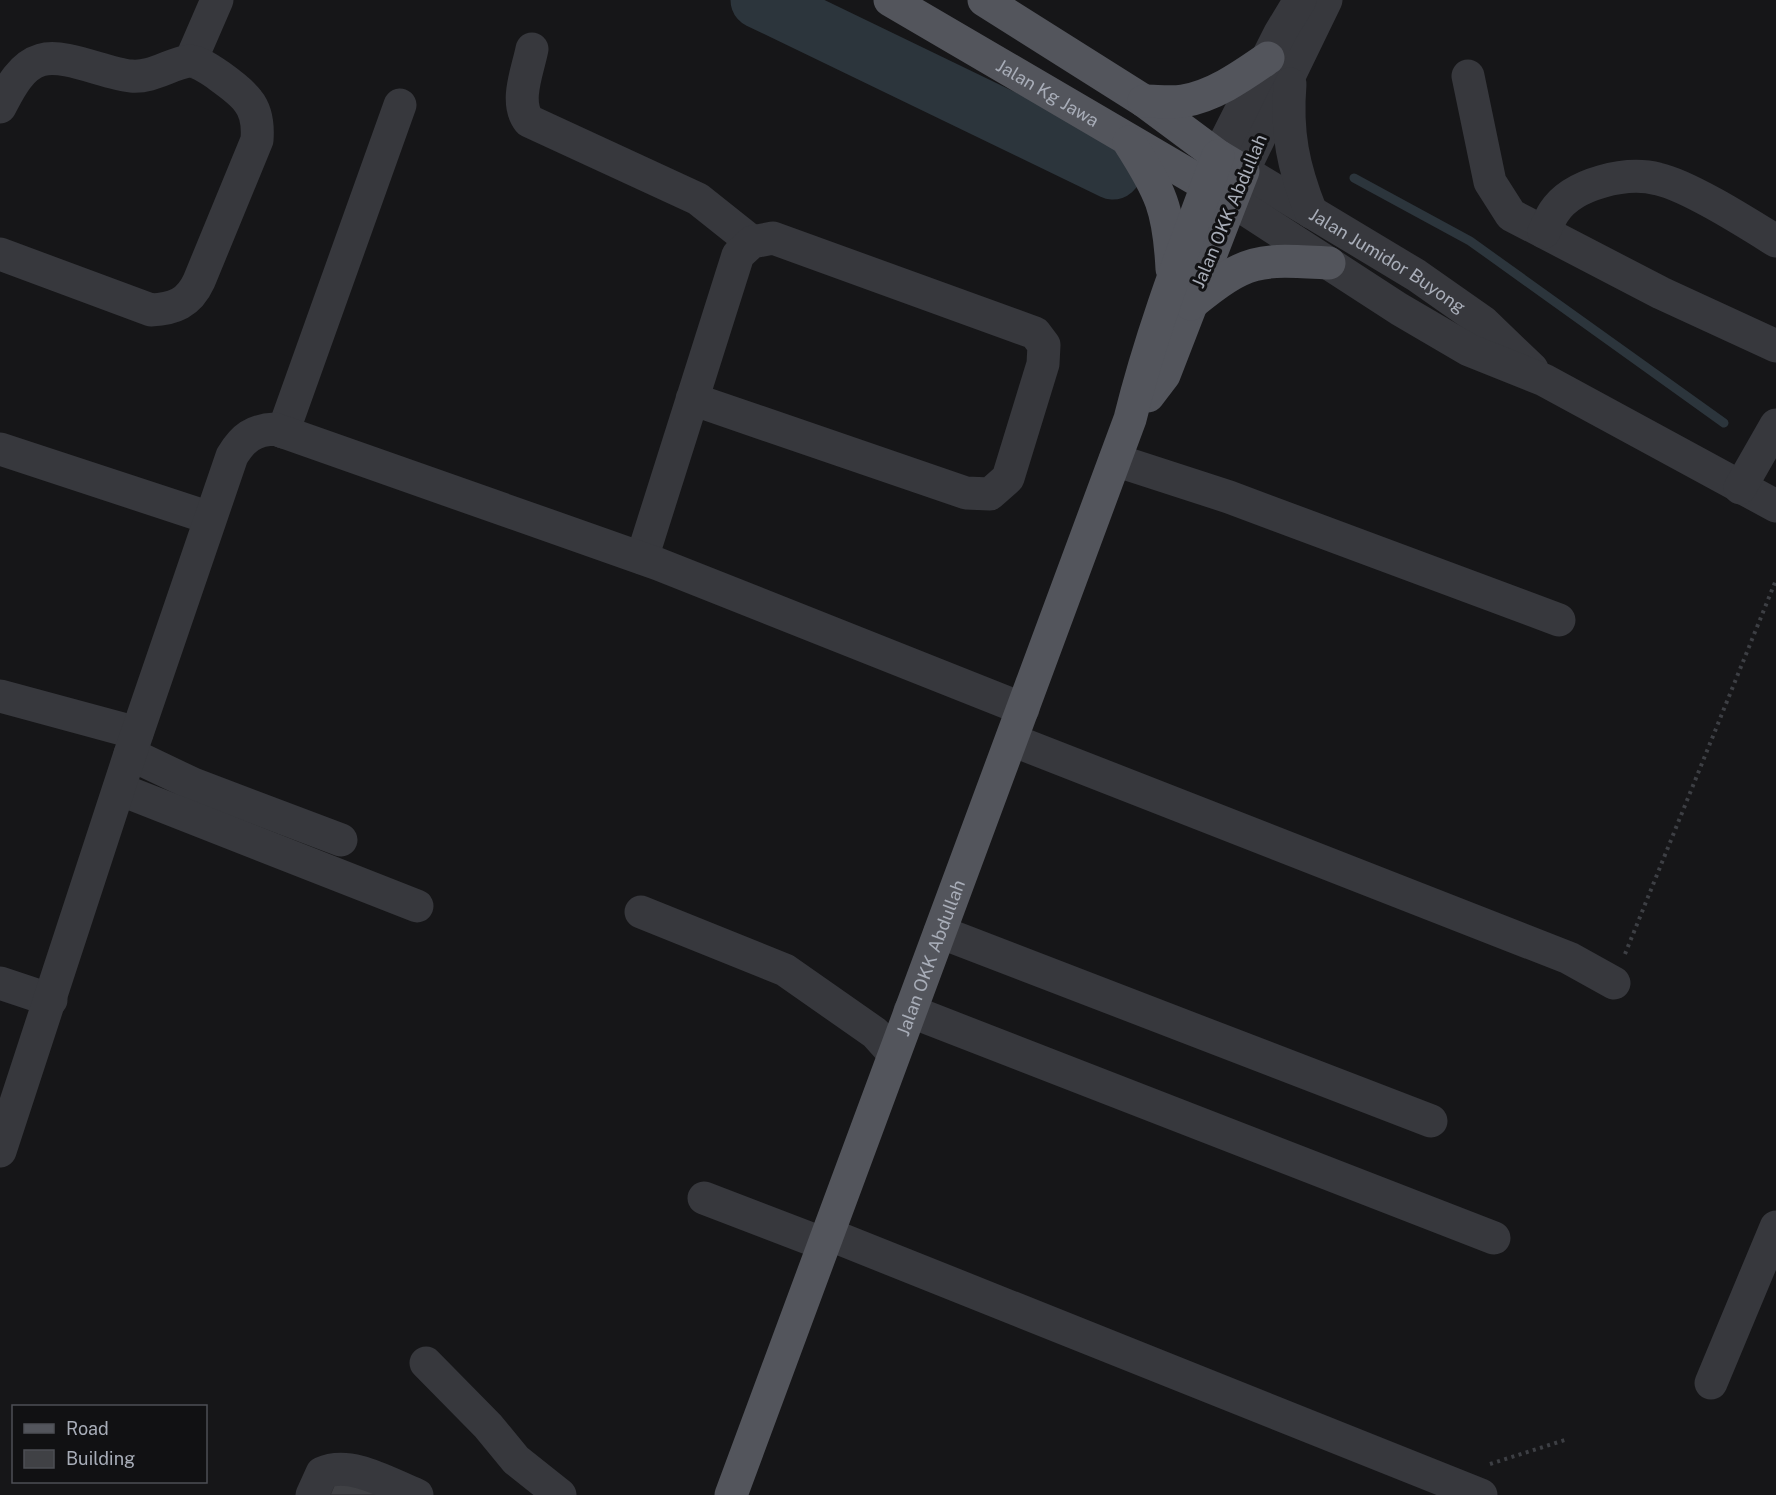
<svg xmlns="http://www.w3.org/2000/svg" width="1776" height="1495" font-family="'Public Sans',sans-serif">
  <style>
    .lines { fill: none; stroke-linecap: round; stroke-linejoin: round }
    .stream { stroke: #2c353c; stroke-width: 9 }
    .river { stroke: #2c353c; stroke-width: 57 }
    .building { fill: #404145; stroke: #303034; stroke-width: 1.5 }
    .path { stroke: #3d3f44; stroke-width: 4; stroke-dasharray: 3 4.5; stroke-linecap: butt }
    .minor { stroke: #37383d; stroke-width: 33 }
    .major { stroke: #53555c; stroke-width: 33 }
    .labels { text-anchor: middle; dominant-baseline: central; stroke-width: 6; stroke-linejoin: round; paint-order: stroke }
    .street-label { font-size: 18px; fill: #a8adb8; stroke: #111113 }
  </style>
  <rect width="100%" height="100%" fill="#161618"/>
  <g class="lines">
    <!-- stream -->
    <path class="stream" d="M1354 178 1470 241 1724 423"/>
    <!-- river -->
    <path class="river" d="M759 0 1113 171"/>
  </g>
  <!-- building -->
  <path class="building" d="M337 1478 383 1495H330Z"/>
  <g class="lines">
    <!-- path -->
    <g class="path">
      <path d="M1625 954 1776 580"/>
      <path d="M1490 1464 1568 1439"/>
    </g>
    <!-- minor -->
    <g class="minor">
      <path id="s1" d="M1326 0 1243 171 1416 275 1483 322 1532 369"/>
      <path d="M532 49C528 70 514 102 529 121L698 199 752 242"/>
      <path d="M191 60 217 0"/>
      <path d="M1468 76 1490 182 1511 215 1661 293 1776 346"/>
      <path d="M1290 84C1286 132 1293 167 1311 212"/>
      <path d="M0 107C9 90 20 66 41 60 65 53 106 74 131 76 152 78 170 64 189 61 200 59 241 91 248 101 257 112 258 127 257 140L199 281C189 303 174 309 151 310L0 254"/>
      <path d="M1218 156 1280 33 1300 0"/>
      <path d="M1231 200 1399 309 1469 350 1544 380 1776 506"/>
      <path d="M1544 232C1547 226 1550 218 1554 212 1573 183 1627 171 1658 179 1689 186 1747 223 1776 241"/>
      <path d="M283 432 400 105"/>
      <path d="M0 449 210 518"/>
      <path d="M1115 460 1229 497 1559 620"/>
      <path d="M1740 488 1776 425"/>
      <path d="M642 558 738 255 752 242 773 238 1035 333 1044 345 1043 364 1008 478 990 494 966 493 692 399"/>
      <path d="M0 696 137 733"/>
      <path d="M1012 740 1569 958 1614 983"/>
      <path d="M130 754 193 784 341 840"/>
      <path d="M119 789 417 906"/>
      <path d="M641 912 785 970 875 1033 894 1054"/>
      <path d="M940 932 1431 1121"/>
      <path d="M0 983 51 1000"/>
      <path d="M910 1011 1494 1238"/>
      <path d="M0 1151 130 754 232 456C243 438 253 430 275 429L658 564 1023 709"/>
      <path d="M704 1198 824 1244"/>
      <path d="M828 1234 1481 1495"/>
      <path d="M426 1363 488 1426 516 1460 560 1495"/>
      <path d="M1711 1383 1776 1227"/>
      <path d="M312 1495 322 1473C351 1460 389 1484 417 1495"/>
    </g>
    <!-- major -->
    <g class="major">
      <path id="s2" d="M890 0 1225 196"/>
      <path d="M984 0 1144 101 1218 156 1243 171 1164 375 1148 396"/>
      <path d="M1144 101C1157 101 1171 103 1183 101 1214 96 1242 76 1268 58"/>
      <path d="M1129 142C1161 192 1169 209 1172 269"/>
      <path d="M1191 304C1247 258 1258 259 1329 263"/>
      <path id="s3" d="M731 1495 1130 419C1152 329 1186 243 1218 156"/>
    </g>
  </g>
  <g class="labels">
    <!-- street labels -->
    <g class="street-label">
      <text stroke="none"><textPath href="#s2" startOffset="183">Jalan Kg Jawa</textPath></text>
      <text transform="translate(1229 211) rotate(-67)">Jalan OKK Abdullah</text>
      <text stroke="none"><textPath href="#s1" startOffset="360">Jalan Jumidor Buyong</textPath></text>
      <text stroke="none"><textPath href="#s3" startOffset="573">Jalan OKK Abdullah</textPath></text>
    </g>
  </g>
  <!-- legend -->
  <rect x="12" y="1405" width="195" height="78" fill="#111113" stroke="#4d4f55" stroke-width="1.5"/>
  <rect x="24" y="1424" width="30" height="9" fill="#53555c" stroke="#4d4f55" stroke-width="1.5"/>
  <text x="66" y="1435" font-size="18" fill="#a8adb8">Road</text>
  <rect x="24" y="1450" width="30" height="18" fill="#404145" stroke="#4d4f55" stroke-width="1.5"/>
  <text x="66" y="1465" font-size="18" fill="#a8adb8">Building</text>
</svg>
